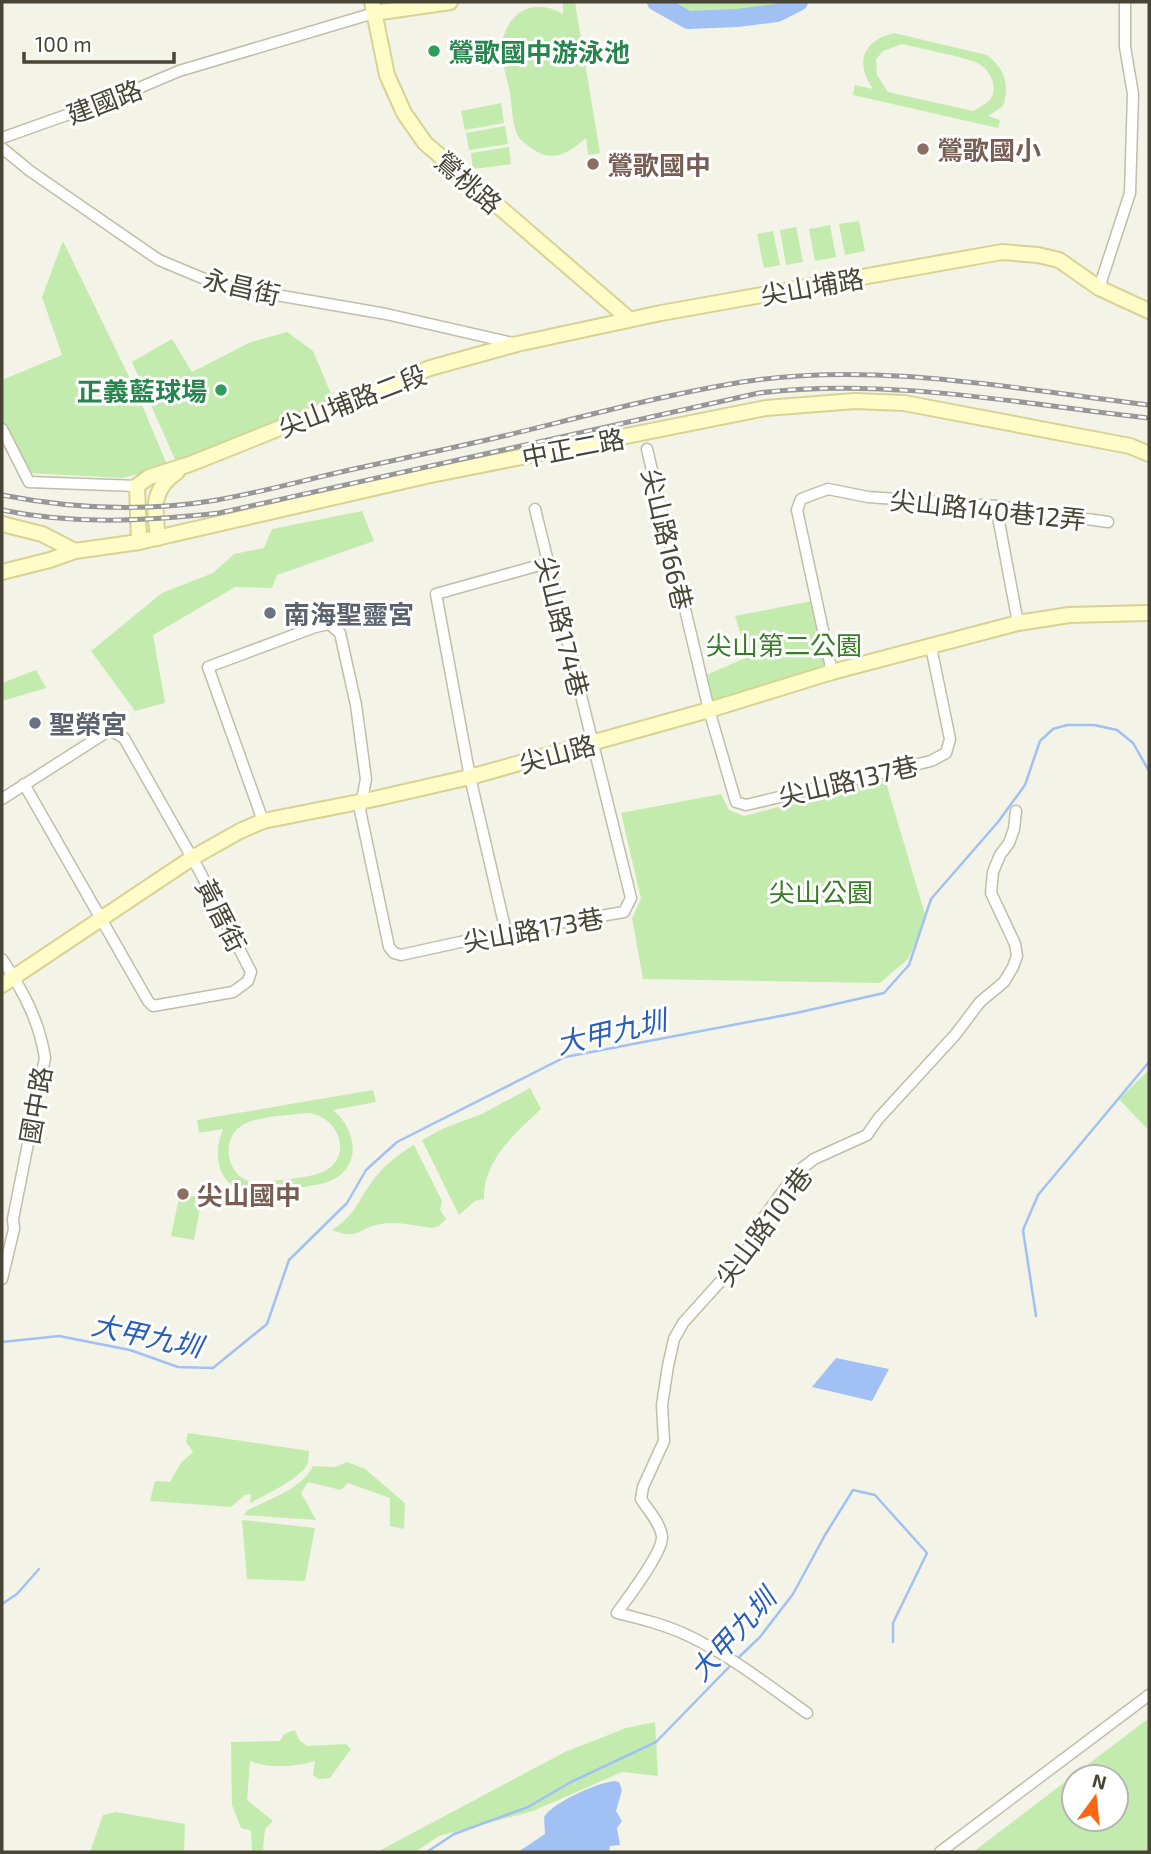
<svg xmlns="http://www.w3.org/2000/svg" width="1151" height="1854" font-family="'Exo 2','Noto Sans TC',sans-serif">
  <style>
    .green { fill: #c3ebae; fill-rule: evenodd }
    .water { fill: #a1c1f4 }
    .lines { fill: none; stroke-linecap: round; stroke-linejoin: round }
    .stream { stroke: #a1c1f4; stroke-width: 2.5 }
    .river { stroke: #a1c1f4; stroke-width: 18 }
    .street-casing { stroke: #c1bda9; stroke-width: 13 }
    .secondary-casing { stroke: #d7d395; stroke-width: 18 }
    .street { stroke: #fff; stroke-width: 10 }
    .secondary { stroke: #fffdc7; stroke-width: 14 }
    .rail-casing { stroke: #979797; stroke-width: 5 }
    .rail { stroke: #fff; stroke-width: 2.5; stroke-dasharray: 8; stroke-linecap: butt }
    .leisure-dot { fill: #2e9e5b; stroke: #fff; stroke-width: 2.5 }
    .education-dot { fill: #8d6e63; stroke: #fff; stroke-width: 2.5 }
    .worship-dot { fill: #6b7280; stroke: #fff; stroke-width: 2.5 }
    .labels { text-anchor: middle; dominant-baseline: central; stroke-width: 6; stroke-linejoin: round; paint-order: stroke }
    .leisure-label { font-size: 26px; font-weight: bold; fill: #27864d; stroke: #fff; text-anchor: start }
    .street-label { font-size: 26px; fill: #484536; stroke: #fff }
    .education-label { font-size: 26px; font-weight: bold; fill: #785e54; stroke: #fff; text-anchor: start }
    .worship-label { font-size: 26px; font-weight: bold; fill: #5b616d; stroke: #fff; text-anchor: start }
    .park-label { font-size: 26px; fill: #357d25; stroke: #fff }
    .water-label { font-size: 28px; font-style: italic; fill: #295fba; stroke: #fff }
  </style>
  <rect width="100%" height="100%" fill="#f4f3e7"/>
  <!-- green -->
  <g class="green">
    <path d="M575 2 600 153 588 155 586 138C568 154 551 164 530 147 526 144 520 140 518 136 512 125 512 106 510 93 507 78 501 61 501 45 501 40 504 35 506 30 517 5 541 1 563 14V3Z"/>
    <path d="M673 2H784L771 9 691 12Z"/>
    <path d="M894 33 987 55C1005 69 1010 85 1003 106L988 116 1000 120 998 128 853 95 855 85 873 89C855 62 862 41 894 33ZM902 44C918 48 971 58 981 65 987 69 991 76 993 83 997 98 985 105 973 111L888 92 877 75 876 59 883 51Z"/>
    <path d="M501 103 504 123 465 130 461 111Z"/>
    <path d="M505 126 508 144 469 150 466 133Z"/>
    <path d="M509 147 511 164 473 169 471 153Z"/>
    <path d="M859 221 865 251 845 255 839 224Z"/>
    <path d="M830 225 836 257 815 261 809 229Z"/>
    <path d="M796 227 803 262 786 265 780 230Z"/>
    <path d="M773 231 780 265 764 268 757 234Z"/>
    <path d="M63 241 137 393 168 467 122 478 27 473 2 425V380L62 355 42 297Z"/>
    <path d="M287 332 313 351 334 401 176 462 132 362 172 339 192 372 251 342Z"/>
    <path d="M362 511 374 541 277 575 272 588 235 587 153 635 165 703 135 711 91 651 162 593 213 573 234 554 264 548 272 529Z"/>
    <path d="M812 601 829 670 713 704 706 675 748 657 735 616Z"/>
    <path d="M36 670 46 688 2 701V683Z"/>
    <path d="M885 779 926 918 908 959 880 983 643 979 632 918 641 899 621 813 721 794 729 810 744 816Z"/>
    <path d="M1149 1070V1131L1119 1099Z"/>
    <path d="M530 1088 541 1109C515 1133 483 1161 484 1199L475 1201 459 1215 422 1140 442 1129 482 1114Z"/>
    <path d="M373 1090 376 1102 333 1110C354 1127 363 1161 336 1178 325 1185 311 1185 299 1188 285 1190 270 1194 256 1193 219 1191 211 1158 223 1129L199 1133 197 1120ZM309 1113C344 1119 352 1162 320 1173 306 1178 287 1179 272 1181 265 1183 258 1184 251 1182 227 1175 220 1141 241 1126 255 1116 291 1115 309 1113Z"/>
    <path d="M414 1145 442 1201 440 1210 446 1219 439 1226 432 1228C416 1226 397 1221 381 1224 357 1228 360 1241 332 1230 355 1215 356 1204 371 1183 382 1167 398 1154 414 1145Z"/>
    <path d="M180 1193 202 1198 194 1240 171 1236Z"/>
    <path d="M188 1433 309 1451C309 1452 308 1462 308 1463 302 1478 265 1495 250 1503L251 1494 245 1495 231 1507 150 1501 155 1481 170 1482 181 1463 193 1452 186 1442Z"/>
    <path d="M347 1462 365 1469 405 1503 404 1529 390 1526V1498L348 1483 341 1490 308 1482 301 1493 316 1520 243 1515 248 1510C269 1499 302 1489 313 1466L335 1467Z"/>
    <path d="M242 1520 315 1528 305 1581 247 1579Z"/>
    <path d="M1149 1718V1852H973ZM1074 1777H1116V1819H1074Z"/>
    <path d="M655 1722 658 1776 622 1772 533 1811 439 1836 415 1852H377L565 1752 626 1728Z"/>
    <path d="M295 1730 299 1740 307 1746 346 1744 351 1749 330 1778 318 1779 313 1775 315 1761C294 1767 270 1769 250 1761L247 1800 273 1821 265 1829 263 1850 252 1852 251 1831 241 1828 232 1805 231 1742 280 1741 284 1734Z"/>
    <path d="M116 1812 185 1824 184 1852H90L103 1815Z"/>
  </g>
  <!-- water -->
  <g class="water">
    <path d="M836 1358 889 1369 872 1401 812 1387Z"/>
    <path d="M615 1781 619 1782 622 1790 616 1811 622 1821 617 1828 620 1845 610 1846 609 1852H518L545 1834 544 1817C552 1803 598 1782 615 1781Z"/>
  </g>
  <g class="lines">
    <!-- stream -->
    <g class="stream">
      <path d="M1036 1316 1023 1230 1038 1195 1149 1062"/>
      <path d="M2 1342 59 1336 130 1350 178 1367 213 1368 267 1324 289 1260 347 1203 366 1170 397 1142 565 1057 796 1013 884 993 909 965 931 899 998 822 1025 785 1040 741 1053 729 1067 725H1094L1117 730 1133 743 1149 771"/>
      <path d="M2 1604 17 1594 39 1569"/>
      <path d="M736 1660 760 1637 793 1594 825 1535 853 1490 875 1495 927 1553 893 1623V1642"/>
      <path d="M427 1852 454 1834 528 1807 571 1782 656 1742 732 1664"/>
    </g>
    <!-- river -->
    <path class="river" d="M656 2 688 20 737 18 777 13 799 2"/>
    <!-- street casing -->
    <g class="street-casing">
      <g id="street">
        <path d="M2 138 120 96 179 71 374 13"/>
        <path d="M2 148 30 171 159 260 219 285 386 314 513 343"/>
        <path d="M1099 288 1130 193 1133 94 1125 47V2"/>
        <path d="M2 429 29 482 137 486"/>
        <path d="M647 449 709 710 736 802 746 805 931 761 946 753 950 739 931 647"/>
        <path d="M996 506 1018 623"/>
        <path d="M832 672 797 510 801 499 828 489 868 497 996 506 1108 522"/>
        <path d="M2 799 110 730 124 738 199 870 251 972 248 981 233 992 153 1006 148 1001 24 784"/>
        <path d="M263 821 208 667 315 627 329 624 340 633 356 705 366 779 360 810 389 947 394 953 401 955 506 932 624 912 631 898 535 509"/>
        <path d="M506 932 470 777 436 594 547 563"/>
        <path d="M2 959C23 991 39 1020 45 1058L13 1219 14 1229 2 1279"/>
        <path d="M807 1713C769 1686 731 1656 689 1636 666 1625 642 1619 617 1613 627 1599 663 1552 662 1537 661 1524 648 1510 641 1499L643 1487 664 1441 662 1405 668 1366 674 1339 683 1323 746 1253 761 1221 797 1172 814 1159 867 1135 878 1119 955 1035 980 1002 1004 982 1013 967 1017 956 1015 944 991 893 993 872 1000 855 1009 843 1014 829 1016 811"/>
        <path d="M940 1852 1149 1695"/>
      </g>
    </g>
    <!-- secondary casing -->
    <g class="secondary-casing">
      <g id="secondary">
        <path d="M372 2 387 75 404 113 425 143 629 319"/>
        <path d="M374 13 450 2"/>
        <path d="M2 524 42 534 75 551"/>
        <path d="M158 538C155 510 150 490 177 472"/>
        <path d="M139 542 137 486 149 477 190 464 430 368 517 344 661 313 1002 252 1038 255 1059 260 1099 288 1149 311"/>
        <path d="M2 572 50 560 75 551 139 542 426 476 766 408 855 401 904 403 1130 446 1149 454"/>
        <path d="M2 985 192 858 240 831 263 821 374 799 470 777 709 710 832 672 1018 623 1069 615 1149 613"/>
      </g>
    </g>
    <!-- street -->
    <use href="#street" class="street"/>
    <!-- secondary -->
    <use href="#secondary" class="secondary"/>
    <!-- rail casing -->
    <g class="rail-casing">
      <g id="rail">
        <path d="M2 495C73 509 146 512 217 500 263 492 308 479 354 469 405 458 457 447 508 435 586 416 663 395 742 382 875 361 1016 389 1149 405"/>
        <path d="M2 510C74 525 146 521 219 513L759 393C885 377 1023 404 1149 418"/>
      </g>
    </g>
    <!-- rail -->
    <use href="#rail" class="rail"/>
  </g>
  <!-- markers -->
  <g class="leisure-dot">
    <circle cx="434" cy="51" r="7"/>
    <circle cx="221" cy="390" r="7"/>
  </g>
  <g class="education-dot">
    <circle cx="923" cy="149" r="7"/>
    <circle cx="593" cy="164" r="7"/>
    <circle cx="183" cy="1194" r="7"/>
  </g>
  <g class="worship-dot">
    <circle cx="270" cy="613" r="7"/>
    <circle cx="35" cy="723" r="7"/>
  </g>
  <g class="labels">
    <!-- leisure labels -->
    <g class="leisure-label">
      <text x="448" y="51">鶯歌國中游泳池</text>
      <text x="207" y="390" text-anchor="end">正義藍球場</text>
    </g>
    <!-- street labels -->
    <g class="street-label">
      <text transform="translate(104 101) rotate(-21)">建國路</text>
      <text transform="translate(469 182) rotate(41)">鶯桃路</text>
      <text transform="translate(242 286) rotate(13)">永昌街</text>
      <text transform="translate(812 286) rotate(-10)">尖山埔路</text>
      <text transform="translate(352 400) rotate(-21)">尖山埔路二段</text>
      <text transform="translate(573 447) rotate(-11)">中正二路</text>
      <text transform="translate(988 509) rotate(6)">尖山路140巷12弄</text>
      <text transform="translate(668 539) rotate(77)">尖山路166巷</text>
      <text transform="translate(563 626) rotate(76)">尖山路174巷</text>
      <text transform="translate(557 753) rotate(-15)">尖山路</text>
      <text transform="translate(848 780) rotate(-13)">尖山路137巷</text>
      <text transform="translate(222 915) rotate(63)">黃厝街</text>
      <text transform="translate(533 929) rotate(-10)">尖山路173巷</text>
      <text transform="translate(35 1105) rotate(-80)">國中路</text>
      <text transform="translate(763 1226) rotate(-53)">尖山路101巷</text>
    </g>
    <!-- education labels -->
    <g class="education-label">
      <text x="937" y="149">鶯歌國小</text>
      <text x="607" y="164">鶯歌國中</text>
      <text x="197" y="1194">尖山國中</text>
    </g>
    <!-- worship labels -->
    <g class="worship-label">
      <text x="284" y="613">南海聖靈宮</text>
      <text x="49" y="723">聖榮宮</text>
    </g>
    <!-- park labels -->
    <g class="park-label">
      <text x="784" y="644">尖山第二公園</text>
      <text x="821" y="891">尖山公園</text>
    </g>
    <!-- water labels -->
    <g class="water-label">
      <text transform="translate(611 1031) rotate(-13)">大甲九圳</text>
      <text transform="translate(147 1335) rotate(12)">大甲九圳</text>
      <text transform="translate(732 1634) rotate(-48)">大甲九圳</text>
    </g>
  </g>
  <!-- border -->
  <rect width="1151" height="1854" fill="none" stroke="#484536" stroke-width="7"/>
  <!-- north arrow -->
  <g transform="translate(1095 1798) rotate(15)"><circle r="33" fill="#ffffff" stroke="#b6b5af" stroke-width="2"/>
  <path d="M0-5L12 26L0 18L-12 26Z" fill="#ff6614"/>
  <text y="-10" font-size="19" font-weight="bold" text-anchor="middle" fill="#484536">N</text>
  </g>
  <!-- scale -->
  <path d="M24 52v10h150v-10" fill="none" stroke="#484536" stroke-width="3.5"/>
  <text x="35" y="52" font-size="21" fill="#484536" stroke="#ffffff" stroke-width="5" paint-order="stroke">100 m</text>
</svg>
